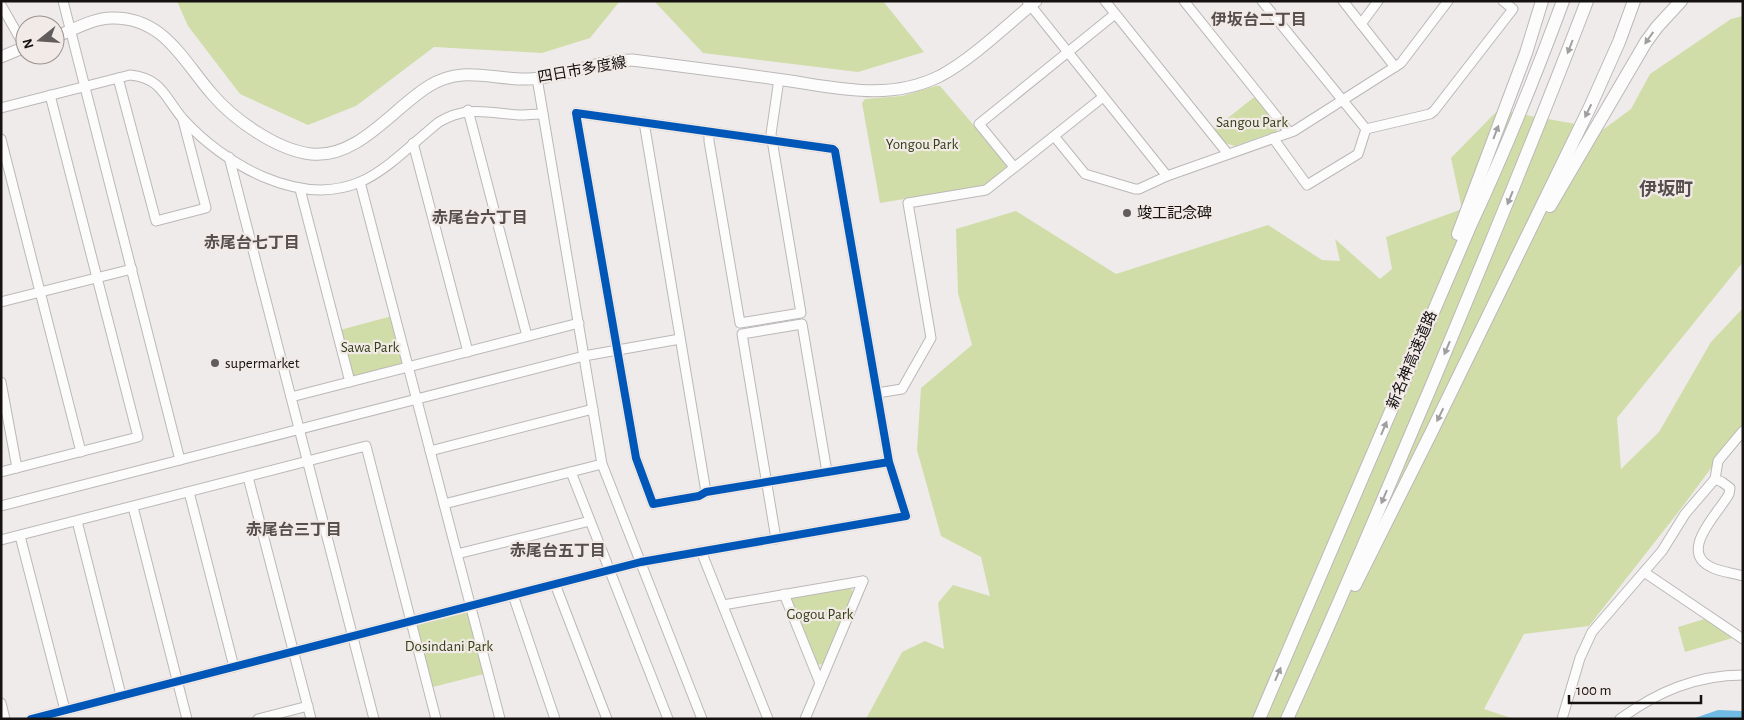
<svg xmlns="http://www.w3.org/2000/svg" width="1744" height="720" font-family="'Alegreya Sans','Noto Sans JP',sans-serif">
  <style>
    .green { fill: #d0dda8 }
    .water { fill: #70bbe3 }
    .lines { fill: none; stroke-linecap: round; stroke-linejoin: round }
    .minor-casing { stroke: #bbb8b7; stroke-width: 11 }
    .major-casing { stroke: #bbb8b7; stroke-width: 13 }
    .highway-casing { stroke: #bbb8b7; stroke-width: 14 }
    .minor { stroke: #fdfcfc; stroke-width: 9 }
    .major { stroke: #fdfcfc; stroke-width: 11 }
    .highway { stroke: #fdfcfc; stroke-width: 12 }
    .cycleway-casing { stroke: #f2eae7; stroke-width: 11 }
    .cycleway { stroke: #0057b8; stroke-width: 8 }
    .oneway { fill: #a09e9e }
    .poi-dot { fill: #615d5c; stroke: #f2eae7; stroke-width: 2 }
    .labels { text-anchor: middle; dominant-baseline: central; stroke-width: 4.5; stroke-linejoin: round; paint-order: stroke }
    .street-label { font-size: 15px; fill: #141110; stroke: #f2eae7 }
    .park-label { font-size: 15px; fill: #343f17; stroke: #f2eae7 }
    .poi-label { font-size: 15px; fill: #141110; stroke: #f2eae7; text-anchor: start }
    .neighbourhood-label { font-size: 16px; font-weight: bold; fill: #564f4d; stroke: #f2eae7 }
    .quarter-label { font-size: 18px; font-weight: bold; fill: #564f4d; stroke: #f2eae7 }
  </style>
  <rect width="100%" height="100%" fill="#efebea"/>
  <!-- green -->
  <g class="green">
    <path d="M177 1H620L590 38 542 53 434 47 356 106 308 125 240 94 188 26Z"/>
    <path d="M654 1H883L924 52 858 72 703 53Z"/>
    <path d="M1743 16V262L1617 418 1621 469 1659 432 1711 342 1743 308V425L1683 506 1589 626 1524 634 1484 709 1514 719H866L902 652 925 641 944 649 938 603 953 585 990 596 981 557 941 536 917 450 921 388 972 345 958 293 956 229 1016 211 1116 274 1268 225 1322 260 1340 261 1335 239 1380 279 1392 269 1386 237 1462 209 1451 158 1498 110 1604 129 1631 109 1650 74 1731 19Z"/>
    <path d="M936 86H940L1007 164 1005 170 983 186 880 203 862 103 865 99 902 96Z"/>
    <path d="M1253 98H1257L1279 126 1276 132 1235 146 1225 143 1214 129Z"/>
    <path d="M392 316 403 362 401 365 355 376 352 374 340 330Z"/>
    <path d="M849 587 854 592 824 664 816 665 791 600 793 597Z"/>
    <path d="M465 611 468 614 484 674 433 687 417 627 419 623Z"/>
    <path d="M1708 618 1736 637 1685 652 1678 627Z"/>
  </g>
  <!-- water -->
  <path class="water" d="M1718 710 1743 711V719H1692Z"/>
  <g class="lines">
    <!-- minor casing -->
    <g class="minor-casing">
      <g id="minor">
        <path d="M1027 1 1167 176"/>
        <path d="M1105 1 1228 154"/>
        <path d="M1184 1 1289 132"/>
        <path d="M1262 1 1366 129"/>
        <path d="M1343 1 1395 67"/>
        <path d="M1 5 25 47"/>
        <path d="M1361 24 1378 1"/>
        <path d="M118 78 156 221 206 208 183 120"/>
        <path d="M537 78 602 464 702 719"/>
        <path d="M1 108 130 75C162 78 165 98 183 119 224 164 299 208 360 182 388 170 415 141 439 122 467 105 489 113 519 115 527 115 535 114 543 114"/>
        <path d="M468 110 527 336"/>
        <path d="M644 122 706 492"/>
        <path d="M1366 129 1430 114 1434 111 1513 9 1503 1"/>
        <path d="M709 132V141L740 323 801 313 771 134 779 79"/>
        <path d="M1054 136 1085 174 1135 189H1139L1167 176 1294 131 1401 63 1448 1"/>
        <path d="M1273 138 1307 185 1358 154 1366 129"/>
        <path d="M1 139 81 452"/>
        <path d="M413 143 468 352"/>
        <path d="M229 157 374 719"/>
        <path d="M1014 167 979 124 1115 14"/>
        <path d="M360 182 500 719"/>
        <path d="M300 189 350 382"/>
        <path d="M1 302 132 269"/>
        <path d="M1 382 17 468"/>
        <path d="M877 393 902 389 931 338 908 203 986 190 1103 97"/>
        <path d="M291 397 579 323"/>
        <path d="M430 451 593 409"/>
        <path d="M180 460 584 356 680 339"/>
        <path d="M1 472 138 437 50 95"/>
        <path d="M571 472 668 719"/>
        <path d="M248 477 311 719"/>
        <path d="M1715 479 1722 482 1730 488 1729 494C1719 513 1676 552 1713 568 1722 572 1733 573 1743 576"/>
        <path d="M189 492 234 667"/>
        <path d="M444 504 602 464"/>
        <path d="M1 506 180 460 63 1"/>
        <path d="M133 507 187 719"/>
        <path d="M77 521 121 695"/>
        <path d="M20 536 65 710"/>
        <path d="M776 539 742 334 802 324 827 472"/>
        <path d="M1 540 366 446 436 719"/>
        <path d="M701 551 768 719"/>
        <path d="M457 554 590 521"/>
        <path d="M1644 572 1743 639"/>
        <path d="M555 584 607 719"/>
        <path d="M784 594 820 683"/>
        <path d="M513 595 555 719"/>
        <path d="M723 605 863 581"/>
        <path d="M1 703 5 719"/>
        <path d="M31 719 641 562 906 516 889 462 835 151 833 149 576 113 636 458 653 504 699 496 706 492 889 462"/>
        <path d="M258 719 308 706"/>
        <path d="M805 719 863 581"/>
        <path d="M1562 719 1580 658 1592 632 1662 551 1685 514 1715 479 1718 461 1743 431"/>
        <path d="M1620 719C1657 692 1696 675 1743 675"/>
      </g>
    </g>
    <!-- major casing -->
    <g class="major-casing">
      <g id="major">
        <path d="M55 37C73 30 93 18 112 18 164 17 183 61 212 94 234 120 277 150 311 154 358 159 393 108 429 86 463 65 492 80 528 79 564 78 596 60 632 60 680 66 728 72 776 79 831 86 886 103 940 76 972 59 1007 25 1036 1"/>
        <path d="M1 57 25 47"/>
      </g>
    </g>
    <!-- highway casing -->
    <g class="highway-casing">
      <g id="highway">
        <path d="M1550 206 1646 42 1657 27 1681 1"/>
        <path d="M1458 234 1526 53 1542 1"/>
        <path d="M1355 585 1431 433 1590 107 1619 42 1634 1"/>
        <path d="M1259 719 1471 224C1505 151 1535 77 1563 1"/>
        <path d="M1287 719C1337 610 1383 499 1430 389 1484 260 1537 132 1587 1"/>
      </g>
    </g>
    <!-- minor -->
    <use href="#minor" class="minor"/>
    <!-- major -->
    <use href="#major" class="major"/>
    <!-- highway -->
    <use href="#highway" class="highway"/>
    <!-- cycleway casing -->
    <g class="cycleway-casing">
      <path id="cycleway" d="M31 719 641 562 906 516 889 462 835 151 833 149 576 113 636 458 653 504 699 496 706 492 889 462"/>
    </g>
    <!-- cycleway -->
    <use href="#cycleway" class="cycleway"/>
  </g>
  <!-- one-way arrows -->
  <defs><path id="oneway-solid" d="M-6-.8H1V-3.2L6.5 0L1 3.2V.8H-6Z" transform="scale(1.25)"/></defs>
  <g class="oneway">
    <use href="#oneway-solid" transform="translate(1649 38) rotate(125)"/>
    <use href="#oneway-solid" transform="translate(1570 47) rotate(111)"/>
    <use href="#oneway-solid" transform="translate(1588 111) rotate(116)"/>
    <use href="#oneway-solid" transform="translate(1496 132) rotate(-69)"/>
    <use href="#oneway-solid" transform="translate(1510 198) rotate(112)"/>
    <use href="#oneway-solid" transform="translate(1447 348) rotate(113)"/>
    <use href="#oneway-solid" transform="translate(1440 415) rotate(116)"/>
    <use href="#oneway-solid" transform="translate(1384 428) rotate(-67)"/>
    <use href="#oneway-solid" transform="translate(1384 497) rotate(113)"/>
    <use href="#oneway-solid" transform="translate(1278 674) rotate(-67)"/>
  </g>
  <!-- markers -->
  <g class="poi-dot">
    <circle cx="1127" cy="213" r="5"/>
    <circle cx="215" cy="363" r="5"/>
  </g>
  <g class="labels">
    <!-- street labels -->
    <g class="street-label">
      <text transform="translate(582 70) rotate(-10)">四日市多度線</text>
      <text transform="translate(1412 360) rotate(-67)">新名神高速道路</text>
    </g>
    <!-- park labels -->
    <g class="park-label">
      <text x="1252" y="122">Sangou Park</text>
      <text x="922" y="144">Yongou Park</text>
      <text x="370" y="347">Sawa Park</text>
      <text x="820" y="614">Gogou Park</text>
      <text x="449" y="646">Dosindani Park</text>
    </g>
    <!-- poi labels -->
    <g class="poi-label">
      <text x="1137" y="213">竣工記念碑</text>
      <text x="225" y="363">supermarket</text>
    </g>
    <!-- neighbourhood labels -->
    <g class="neighbourhood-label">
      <text x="1259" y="20">伊坂台二丁目</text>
      <text x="480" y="218">赤尾台六丁目</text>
      <text x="252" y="243">赤尾台七丁目</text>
      <text x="294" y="530">赤尾台三丁目</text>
      <text x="558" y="551">赤尾台五丁目</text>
    </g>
    <!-- quarter labels -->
    <g class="quarter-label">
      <text x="1666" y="190">伊坂町</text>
    </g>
  </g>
  <!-- border -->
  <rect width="1744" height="720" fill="none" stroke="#141110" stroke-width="5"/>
  <!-- north arrow -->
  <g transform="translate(40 40) rotate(253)"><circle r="24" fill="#f2eae7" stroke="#999391"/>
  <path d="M0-4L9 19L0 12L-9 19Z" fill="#615d5c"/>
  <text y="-8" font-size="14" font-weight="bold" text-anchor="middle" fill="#141110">N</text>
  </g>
  <!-- scale -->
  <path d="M1569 695v8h132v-8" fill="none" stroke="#141110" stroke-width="2.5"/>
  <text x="1576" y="695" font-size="15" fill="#141110" stroke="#f2eae7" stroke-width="4" paint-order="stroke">100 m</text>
</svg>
